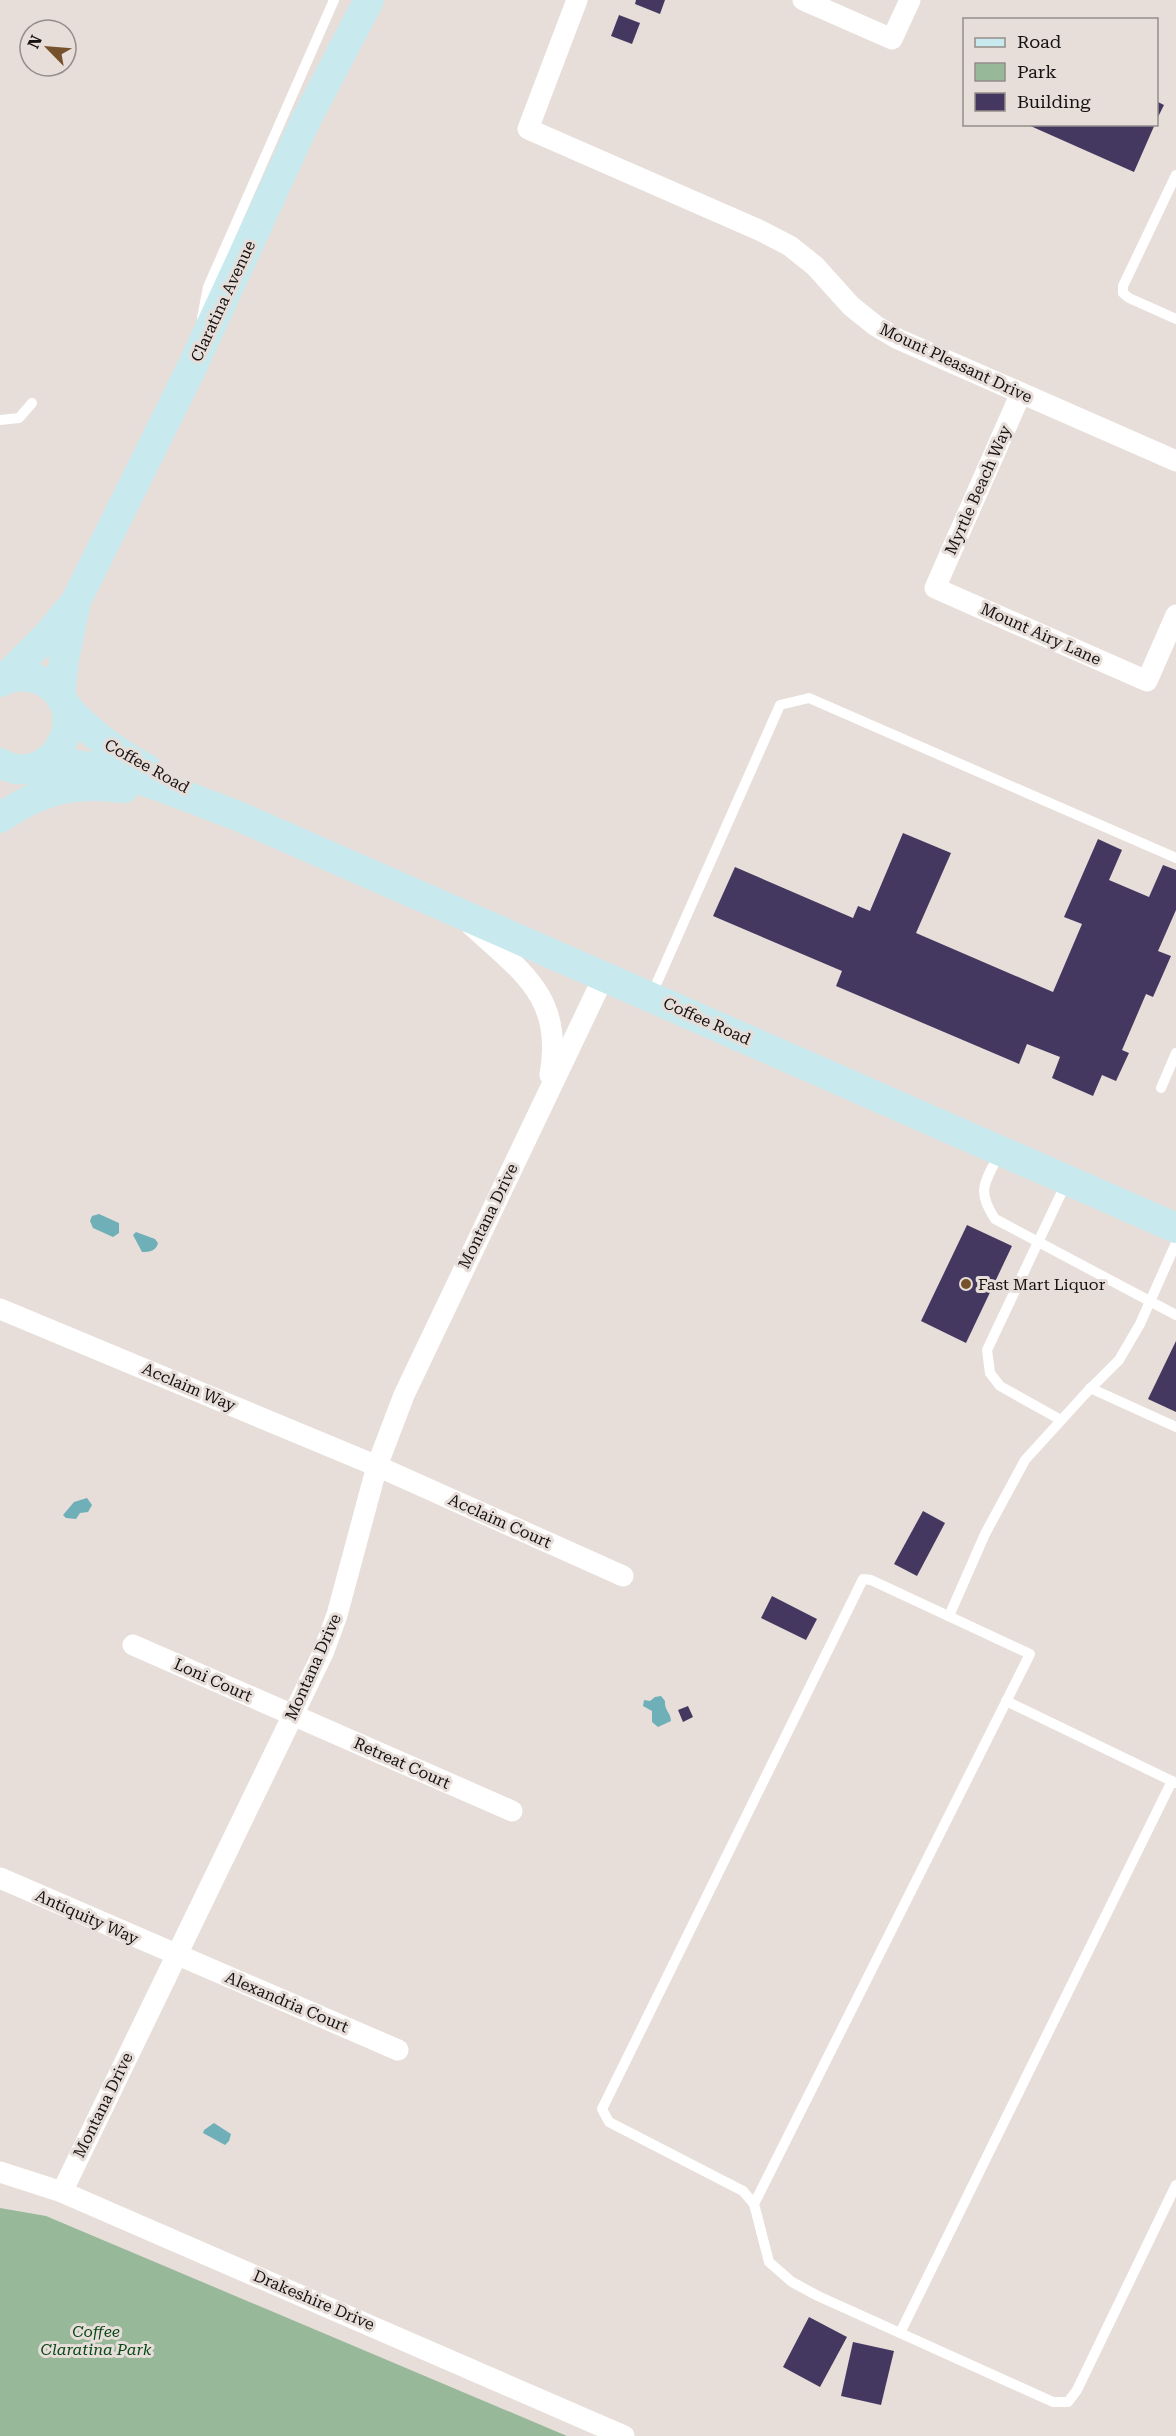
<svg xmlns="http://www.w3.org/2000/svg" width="1176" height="2436" font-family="'Roboto Serif',serif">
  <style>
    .green { fill: #98b89a }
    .water { fill: #6eafb8 }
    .building { fill: #443860 }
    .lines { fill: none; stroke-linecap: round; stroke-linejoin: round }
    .lane { stroke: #fff; stroke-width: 10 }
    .street { stroke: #fff; stroke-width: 21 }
    .secondary { stroke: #c8eaef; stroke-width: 30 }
    .poi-dot { fill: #76522c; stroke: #e7deda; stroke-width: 2 }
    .labels { text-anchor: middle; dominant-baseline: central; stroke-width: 6; stroke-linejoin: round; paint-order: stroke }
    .street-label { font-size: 16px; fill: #171312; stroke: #e7deda }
    .poi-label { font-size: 16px; fill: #171312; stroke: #e7deda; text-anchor: start }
    .park-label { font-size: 16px; font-style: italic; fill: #094919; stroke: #e7deda }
  </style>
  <rect width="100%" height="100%" fill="#e7deda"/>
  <!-- green -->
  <path class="green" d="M0 2208 46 2216 567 2436H0Z"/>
  <!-- water -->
  <g class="water">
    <path d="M99 1214 119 1223V1233L113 1237 93 1228 90 1221 92 1216Z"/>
    <path d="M136 1232 155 1239 158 1243C156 1251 150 1252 142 1252L133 1235Z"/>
    <path d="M87 1498 92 1505 88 1512 80 1513 76 1519 66 1518 63 1515 74 1502Z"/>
    <path d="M661 1696 665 1701C664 1710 671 1713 671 1721L658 1727 652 1722V1711L643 1706 644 1700 650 1701 655 1697Z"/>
    <path d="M214 2123 231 2134 229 2141 225 2145 203 2133 204 2130Z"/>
  </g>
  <!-- building -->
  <g class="building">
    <path d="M636 0H665L660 14 635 4Z"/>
    <path d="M619 15 640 23 632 44 611 36Z"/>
    <path d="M1156 101 1164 105 1156 121Z"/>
    <path d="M1026 124H1155L1134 172Z"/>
    <path d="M903 833 951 853 916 933 1053 992 1082 924 1064 917 1098 839 1122 850 1109 880 1149 897 1163 865 1176 870V910L1158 951 1171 956 1153 997 1146 994 1122 1050 1129 1053 1116 1081 1102 1075 1093 1096 1052 1078 1060 1057 1027 1044 1019 1064 836 986 842 971 713 916 735 867 853 918 858 906 870 911Z"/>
    <path d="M967 1225 1012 1246 966 1343 921 1321Z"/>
    <path d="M1176 1341V1412L1148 1399Z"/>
    <path d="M923 1511 945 1523 917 1576 894 1564Z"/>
    <path d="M772 1596 817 1619 806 1640 761 1618Z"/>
    <path d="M688 1706 693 1717 683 1722 678 1710Z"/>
    <path d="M809 2317 847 2337 820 2387 783 2367Z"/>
    <path d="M853 2342 894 2351 881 2405 841 2396Z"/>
  </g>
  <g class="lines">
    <!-- lane -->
    <g class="lane">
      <path d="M1176 175 1123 286V293L1129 298 1176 319"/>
      <path d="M202 318 208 287 334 0"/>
      <path d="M0 420 19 418 32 403"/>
      <path d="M651 996 780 705 809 698 1176 858"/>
      <path d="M1161 1088 1176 1053"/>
      <path d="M1000 1152C986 1182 975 1189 995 1219L1176 1315"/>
      <path d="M1090 1388 1176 1427"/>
      <path d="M1061 1420 1000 1386 990 1373 987 1350 1067 1181"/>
      <path d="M949 1616 985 1534 1025 1460 1086 1393 1119 1360 1140 1324 1176 1243"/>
      <path d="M1006 1701 1176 1783"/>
      <path d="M754 2204 1030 1654 871 1580 863 1579 602 2109 609 2122 743 2191 754 2204 769 2262 792 2282 818 2296 1053 2402H1068L1077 2390 1176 2185"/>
      <path d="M900 2333 1172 1781"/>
    </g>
    <!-- street -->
    <g class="street">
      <path d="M577 0 528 129 761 231 790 246 815 266 851 306 876 326 898 339 1176 461"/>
      <path d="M803 0 892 39 910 0"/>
      <path d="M1021 393 935 588 1147 681 1176 615"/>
      <path d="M471 925C522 972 564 997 550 1075"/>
      <path d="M0 1309 377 1466 623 1576"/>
      <path d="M133 1645 512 1811"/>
      <path d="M0 1878 398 2050"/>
      <path d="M0 2172 62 2192 624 2436"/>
      <path d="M62 2192 323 1653 337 1615 377 1466 404 1395 604 976"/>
    </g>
    <!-- secondary -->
    <g class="secondary">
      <path d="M3 680 48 635 76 601 191 369 305 122 369 0"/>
      <path d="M0 682C12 675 28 675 40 680 98 704 55 794 0 763"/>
      <path d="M60 697 64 659 75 607"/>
      <path d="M65 705C89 733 115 752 147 769"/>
      <path d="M45 762C117 765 171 791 238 816L1176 1228"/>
      <path d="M0 818C42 789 74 782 124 788"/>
    </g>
  </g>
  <!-- markers -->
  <circle class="poi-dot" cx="966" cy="1284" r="6"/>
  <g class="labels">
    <!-- street labels -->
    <g class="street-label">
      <text transform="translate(223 301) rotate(-65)">Claratina Avenue</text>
      <text transform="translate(956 363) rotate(25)">Mount Pleasant Drive</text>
      <text transform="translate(978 490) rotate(-66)">Myrtle Beach Way</text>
      <text transform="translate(1041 634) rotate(24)">Mount Airy Lane</text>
      <text transform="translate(147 766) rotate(29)">Coffee Road</text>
      <text transform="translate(707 1021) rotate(24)">Coffee Road</text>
      <text transform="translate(488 1216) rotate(-64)">Montana Drive</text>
      <text transform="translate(189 1387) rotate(23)">Acclaim Way</text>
      <text transform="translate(500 1521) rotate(24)">Acclaim Court</text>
      <text transform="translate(313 1667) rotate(-66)">Montana Drive</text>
      <text transform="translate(213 1680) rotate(24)">Loni Court</text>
      <text transform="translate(402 1763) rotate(24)">Retreat Court</text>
      <text transform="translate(87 1917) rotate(24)">Antiquity Way</text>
      <text transform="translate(287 2002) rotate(23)">Alexandria Court</text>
      <text transform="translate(103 2105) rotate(-64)">Montana Drive</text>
      <text transform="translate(314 2300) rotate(23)">Drakeshire Drive</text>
    </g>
    <!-- poi labels -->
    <g class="poi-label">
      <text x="978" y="1284">Fast Mart Liquor</text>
    </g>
    <!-- park labels -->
    <g class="park-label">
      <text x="96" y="2331">Coffee<tspan x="96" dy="18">Claratina Park</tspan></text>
    </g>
  </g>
  <!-- legend -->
  <rect x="963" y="18" width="195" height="108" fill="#e7deda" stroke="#948d8a" stroke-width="1.5"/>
  <rect x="975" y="38" width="30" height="9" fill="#c8eaef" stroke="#948d8a" stroke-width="1.5"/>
  <text x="1017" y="48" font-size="18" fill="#171312">Road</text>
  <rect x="975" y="63" width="30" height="18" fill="#98b89a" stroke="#948d8a" stroke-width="1.5"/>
  <text x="1017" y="78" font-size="18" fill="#171312">Park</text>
  <rect x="975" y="93" width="30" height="18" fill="#443860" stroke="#948d8a" stroke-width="1.5"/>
  <text x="1017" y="108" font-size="18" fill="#171312">Building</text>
  <!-- north arrow -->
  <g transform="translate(48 48) rotate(295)"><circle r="28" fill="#e7deda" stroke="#948d8a" stroke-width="1.5"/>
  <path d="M0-4.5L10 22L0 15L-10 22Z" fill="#76522c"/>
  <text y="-9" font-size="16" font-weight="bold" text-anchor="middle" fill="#171312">N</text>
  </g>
</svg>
